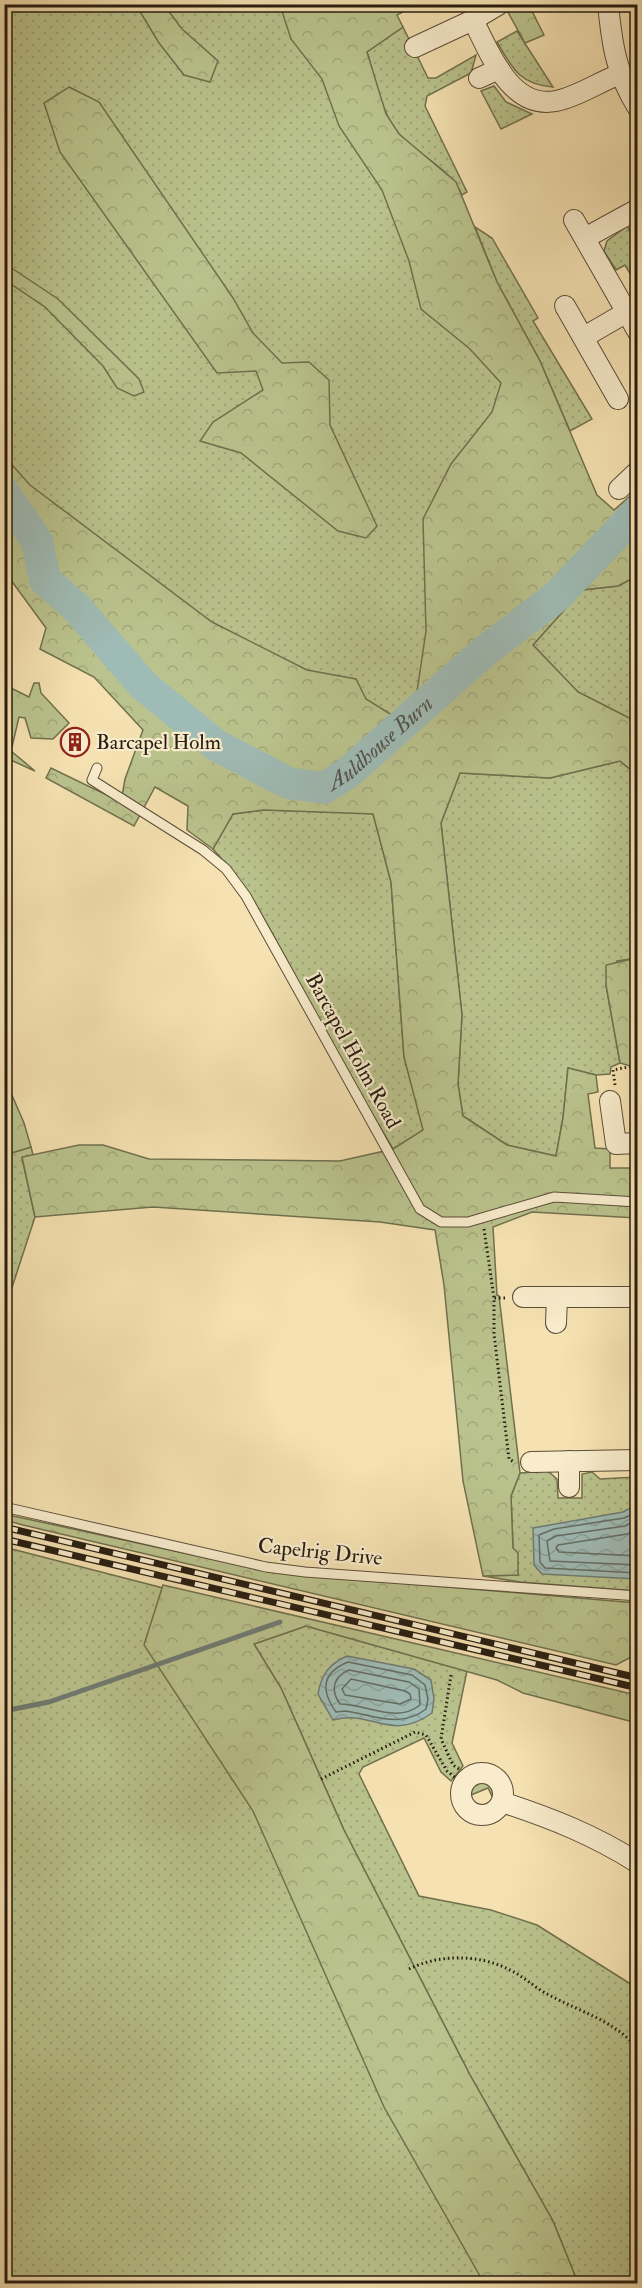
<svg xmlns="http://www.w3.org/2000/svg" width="642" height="2288" font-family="'IM FELL Double Pica',serif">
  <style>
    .grass { fill: url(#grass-dots); stroke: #70704e; stroke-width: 1.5 }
    .forest { fill: url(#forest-crowns); stroke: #70704e; stroke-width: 1.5 }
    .water { fill: url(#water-waves); stroke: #6f7b73; stroke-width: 1.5 }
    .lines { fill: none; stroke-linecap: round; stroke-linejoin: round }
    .shore { stroke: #636c62; stroke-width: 1.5 }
    .stream { stroke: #6f7b73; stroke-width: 5 }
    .river { stroke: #9fbbb5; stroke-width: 32 }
    .service-casing { stroke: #5a4d38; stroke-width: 11 }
    .minor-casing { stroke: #5a4d38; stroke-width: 22 }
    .path { stroke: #271c10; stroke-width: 3; stroke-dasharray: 1.5 3; stroke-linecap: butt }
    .service { stroke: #f8eccc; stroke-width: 9 }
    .minor { stroke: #f8eccc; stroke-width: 20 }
    .rail-casing { stroke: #271c10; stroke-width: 7 }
    .rail { stroke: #f8eccc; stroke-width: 4.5; stroke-dasharray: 14; stroke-linecap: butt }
    .labels { text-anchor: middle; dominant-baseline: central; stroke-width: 4.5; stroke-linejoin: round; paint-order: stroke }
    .poi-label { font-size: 21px; fill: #271c10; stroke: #f8eccc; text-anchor: start }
    .street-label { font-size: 21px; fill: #271c10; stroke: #f8eccc }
    .water-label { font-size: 22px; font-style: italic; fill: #51544a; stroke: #f8eccc }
  </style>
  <defs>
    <pattern id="grass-dots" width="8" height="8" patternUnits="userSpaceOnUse" patternTransform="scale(1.5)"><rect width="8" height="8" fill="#bac38d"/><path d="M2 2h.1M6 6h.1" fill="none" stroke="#a0a779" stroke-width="1.8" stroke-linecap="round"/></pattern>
    <pattern id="forest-crowns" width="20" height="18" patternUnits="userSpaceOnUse" patternTransform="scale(1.5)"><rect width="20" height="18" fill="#bac38d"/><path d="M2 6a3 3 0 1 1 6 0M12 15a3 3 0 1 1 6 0" fill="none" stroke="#a0a779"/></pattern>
    <pattern id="water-waves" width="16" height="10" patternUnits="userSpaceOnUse" patternTransform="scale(1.5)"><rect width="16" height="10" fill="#9fbbb5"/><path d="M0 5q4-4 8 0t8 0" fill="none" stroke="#89a09b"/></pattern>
  </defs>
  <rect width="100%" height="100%" fill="#f5e1b1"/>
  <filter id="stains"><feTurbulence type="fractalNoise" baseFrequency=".00333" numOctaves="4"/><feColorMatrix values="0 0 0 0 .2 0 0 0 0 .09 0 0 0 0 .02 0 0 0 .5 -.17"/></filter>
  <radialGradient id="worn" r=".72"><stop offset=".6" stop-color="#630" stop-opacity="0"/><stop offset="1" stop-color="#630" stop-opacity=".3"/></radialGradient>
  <!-- grass -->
  <g class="grass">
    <path d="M316 4 598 515 410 753 5 486V5Z"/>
    <path d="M403 27 428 78H436L476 55 471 73 427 96 425 106 467 192 462 195C450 168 419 156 399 134 381 113 375 78 367 52Z"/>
    <path d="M517 31 553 87C519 84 513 69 497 42Z"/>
    <path d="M494 86 506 102 532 114 501 129 481 91Z"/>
    <path d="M627 226 637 243V285L625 265 616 270 604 251 607 241Z"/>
    <path d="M475 227 492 238 538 318 533 321 592 419 570 431 540 361 497 282Z"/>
    <path d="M637 576V719L633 720 578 692 533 645 582 590 618 586Z"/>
    <path d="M620 761 637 775V958L617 961 606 985 620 1063 611 1067 610 1074 596 1075 568 1068 563 1118 556 1156 507 1145 463 1116 458 1084 462 1015 441 823 460 773 550 778Z"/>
    <path d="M264 810 373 813 391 882 404 1057 424 1130 393 1149C371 1111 347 1074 326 1035 290 970 264 905 213 849L233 814Z"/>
    <path d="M31 1147 33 1155 22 1158 35 1217 5 1309V1155Z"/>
    <path d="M548 1471 557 1479 558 1498H582V1474L592 1472 600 1479 637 1477V1591L520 1582 483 1576 518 1575 513 1548 511 1496 520 1473Z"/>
    <path d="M4 1547 198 1597 547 2283H5Z"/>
    <path d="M306 1626 467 1671 452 1743 463 1766 451 1781 441 1772 424 1738 363 1767 359 1774 419 1896 491 1910 537 1925 637 1988V2283H578L553 2221 470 2075 344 1830 281 1688 254 1644Z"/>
    <path d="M479 1778 491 1783 497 1790 496 1797 493 1798 488 1788 471 1795 474 1807 466 1800 467 1789Z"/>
  </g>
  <!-- forest -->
  <g class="forest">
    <path d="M136 5H164L182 29 218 61 210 82 184 75 159 43Z"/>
    <path d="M280 5H416L397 15 403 27 367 52 386 114 399 134 456 182 497 282 540 361 597 495 614 510 637 490V576L618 586 582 590 533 645 578 692 633 720 637 719V775L620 761 550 778 460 773 441 823 462 1015 458 1084 463 1116 507 1145 556 1156 563 1118 568 1068 596 1075 598 1092 588 1094 595 1148 610 1149V1168H637V1218L532 1212 493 1227 497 1295 499 1296 520 1473 511 1496 513 1548 518 1553V1575L483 1576 463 1481 444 1285 435 1230 380 1222 153 1207 35 1217 22 1157 79 1145H103L149 1159 340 1161 393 1149 423 1130 404 1057 391 882 373 814 264 810 233 814 213 849 187 830 188 806 155 787 134 826 46 778 51 768 121 802 125 779 143 730 94 677 40 649 46 628 5 572V457L30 485 212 622 307 670 356 679 366 699 395 717 416 698 426 631 423 519 451 464 492 412 501 383 470 349 421 309 409 261 382 190 339 126 322 79 291 39Z"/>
    <path d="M504 5H529L544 35 525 43Z"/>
    <path d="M69 87 99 102 233 298 253 333 282 363 309 362 329 380 330 425 377 526 366 538 338 531 241 453 200 441 213 422 263 390 256 371 217 373 60 152 44 103Z"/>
    <path d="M4 263 58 299 139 379 144 392 134 396 117 388 103 366 45 307 5 280Z"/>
    <path d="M34 683H39L41 693 69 723 53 739 31 738 25 718 19 717 11 751 35 771 4 757 5 685 29 697Z"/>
    <path d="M637 958 638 1061 633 1067 620 1063 606 985V965Z"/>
    <path d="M5 1079 24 1123 31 1147 5 1155Z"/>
    <path d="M4 1514 271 1572 637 1603V1654L616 1665 23 1525 5 1520Z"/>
    <path d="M163 1585 637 1695V1723L523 1693 497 1680 306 1626 254 1644 281 1688 344 1830 470 2075 553 2221 578 2283H484L384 2107 253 1811 144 1645Z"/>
  </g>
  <!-- water -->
  <g class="water">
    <path d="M634 1506H638L637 1579 542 1574 534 1565 533 1528 623 1512Z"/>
    <path d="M347 1656 414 1669 431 1680 434 1699 432 1713C390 1743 372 1709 333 1720L318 1694C321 1675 329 1664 347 1656Z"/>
  </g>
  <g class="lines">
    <!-- shore -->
    <g class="shore">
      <path d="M638 1512 624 1518 554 1529 539 1535 540 1562 545 1568 638 1573"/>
      <path d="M638 1519 625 1526 556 1536 547 1541 550 1561 638 1565"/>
      <path d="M638 1530 627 1534 558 1545 556 1548 559 1552 638 1556"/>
      <path d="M348 1662 412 1675 425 1685 428 1699 426 1709C401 1729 374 1715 345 1711L336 1712C321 1691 321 1673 348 1662Z"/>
      <path d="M349 1670 409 1682 419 1689 420 1705C397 1724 366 1704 340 1704 330 1690 333 1677 349 1670Z"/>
      <path d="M351 1679 405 1691 410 1694 411 1699 400 1704 345 1695 342 1689Z"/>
    </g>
    <!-- stream -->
    <path class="stream" d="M4 1711 49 1702 280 1622"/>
    <!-- river -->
    <path class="river" id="s1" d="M4 493 37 541 45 580 76 607 143 685 216 745 288 783 324 788 348 773 486 650 556 597 638 511"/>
    <!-- service casing -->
    <g class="service-casing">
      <g id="service">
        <path d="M97 768 92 780 203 850 226 869 246 896 420 1209 441 1222H468L554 1197 638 1202"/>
        <path d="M4 1507 266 1567 305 1572 638 1596"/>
      </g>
    </g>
    <!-- minor casing -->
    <g class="minor-casing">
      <g id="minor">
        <path d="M608 4C612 45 616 73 638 108"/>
        <path d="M473 20C489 51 510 110 556 101 577 97 599 82 620 74"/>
        <path d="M415 47 473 20 498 5"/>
        <path d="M479 78 499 69"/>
        <path d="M574 220 638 332"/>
        <path d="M585 238 638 209"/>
        <path d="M565 306 618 399"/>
        <path d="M584 337 627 312"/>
        <path d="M619 489 638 471"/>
        <path d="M610 1101 616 1144 638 1143"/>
        <path d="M523 1297H638"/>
        <path d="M556 1323 557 1297"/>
        <path d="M569 1461V1487"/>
        <path d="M531 1462 638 1460"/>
        <circle cx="482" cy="1794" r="21"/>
        <path d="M502 1802C551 1818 594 1835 638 1863"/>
      </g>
    </g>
    <!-- path -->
    <g class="path">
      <path d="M615 1085 613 1070 638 1065"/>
      <path d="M484 1229 494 1298"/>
      <path d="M505 1298H494V1334L509 1459 514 1462"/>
      <path d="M451 1675 441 1739 453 1765 469 1776"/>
      <path d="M321 1779 415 1732 426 1735 447 1771 463 1784"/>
      <path d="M409 1969C440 1954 479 1954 510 1970 525 1977 537 1990 553 1997 583 2013 615 2021 638 2049"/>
    </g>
    <!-- service -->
    <use href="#service" class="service"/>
    <!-- minor -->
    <use href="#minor" class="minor"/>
    <!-- rail casing -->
    <g class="rail-casing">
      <g id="rail">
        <path d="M4 1527 638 1678"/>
        <path d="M4 1539 638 1688"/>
      </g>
    </g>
    <!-- rail -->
    <use href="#rail" class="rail"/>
  </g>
  <!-- icons -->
  <defs>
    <g id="building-ring" transform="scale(1.5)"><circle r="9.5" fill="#f8eccc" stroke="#8f2418" stroke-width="1.5"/><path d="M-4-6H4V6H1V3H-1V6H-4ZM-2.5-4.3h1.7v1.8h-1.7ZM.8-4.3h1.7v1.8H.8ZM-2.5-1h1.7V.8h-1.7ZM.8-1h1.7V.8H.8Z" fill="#8f2418"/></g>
  </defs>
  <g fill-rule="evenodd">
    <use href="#building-ring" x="75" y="742"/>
  </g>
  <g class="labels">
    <!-- poi labels -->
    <g class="poi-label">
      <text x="96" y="742">Barcapel Holm</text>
    </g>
    <!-- street labels -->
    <g class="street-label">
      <text transform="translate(353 1051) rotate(61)">Barcapel Holm Road</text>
      <text transform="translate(320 1552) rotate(6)">Capelrig Drive</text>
    </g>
    <!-- water labels -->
    <g class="water-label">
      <text stroke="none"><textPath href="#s1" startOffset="526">Auldhouse Burn</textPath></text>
    </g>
  </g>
  <!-- margin -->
  <rect width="642" height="2288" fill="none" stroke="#f5e1b1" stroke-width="24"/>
  <rect x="6" y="6" width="630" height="2276" fill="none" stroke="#271c10" stroke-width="3"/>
  <rect x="12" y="12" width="618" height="2264" fill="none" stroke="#271c10" stroke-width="1.5"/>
  <rect width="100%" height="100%" filter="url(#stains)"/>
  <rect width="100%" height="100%" fill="url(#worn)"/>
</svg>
